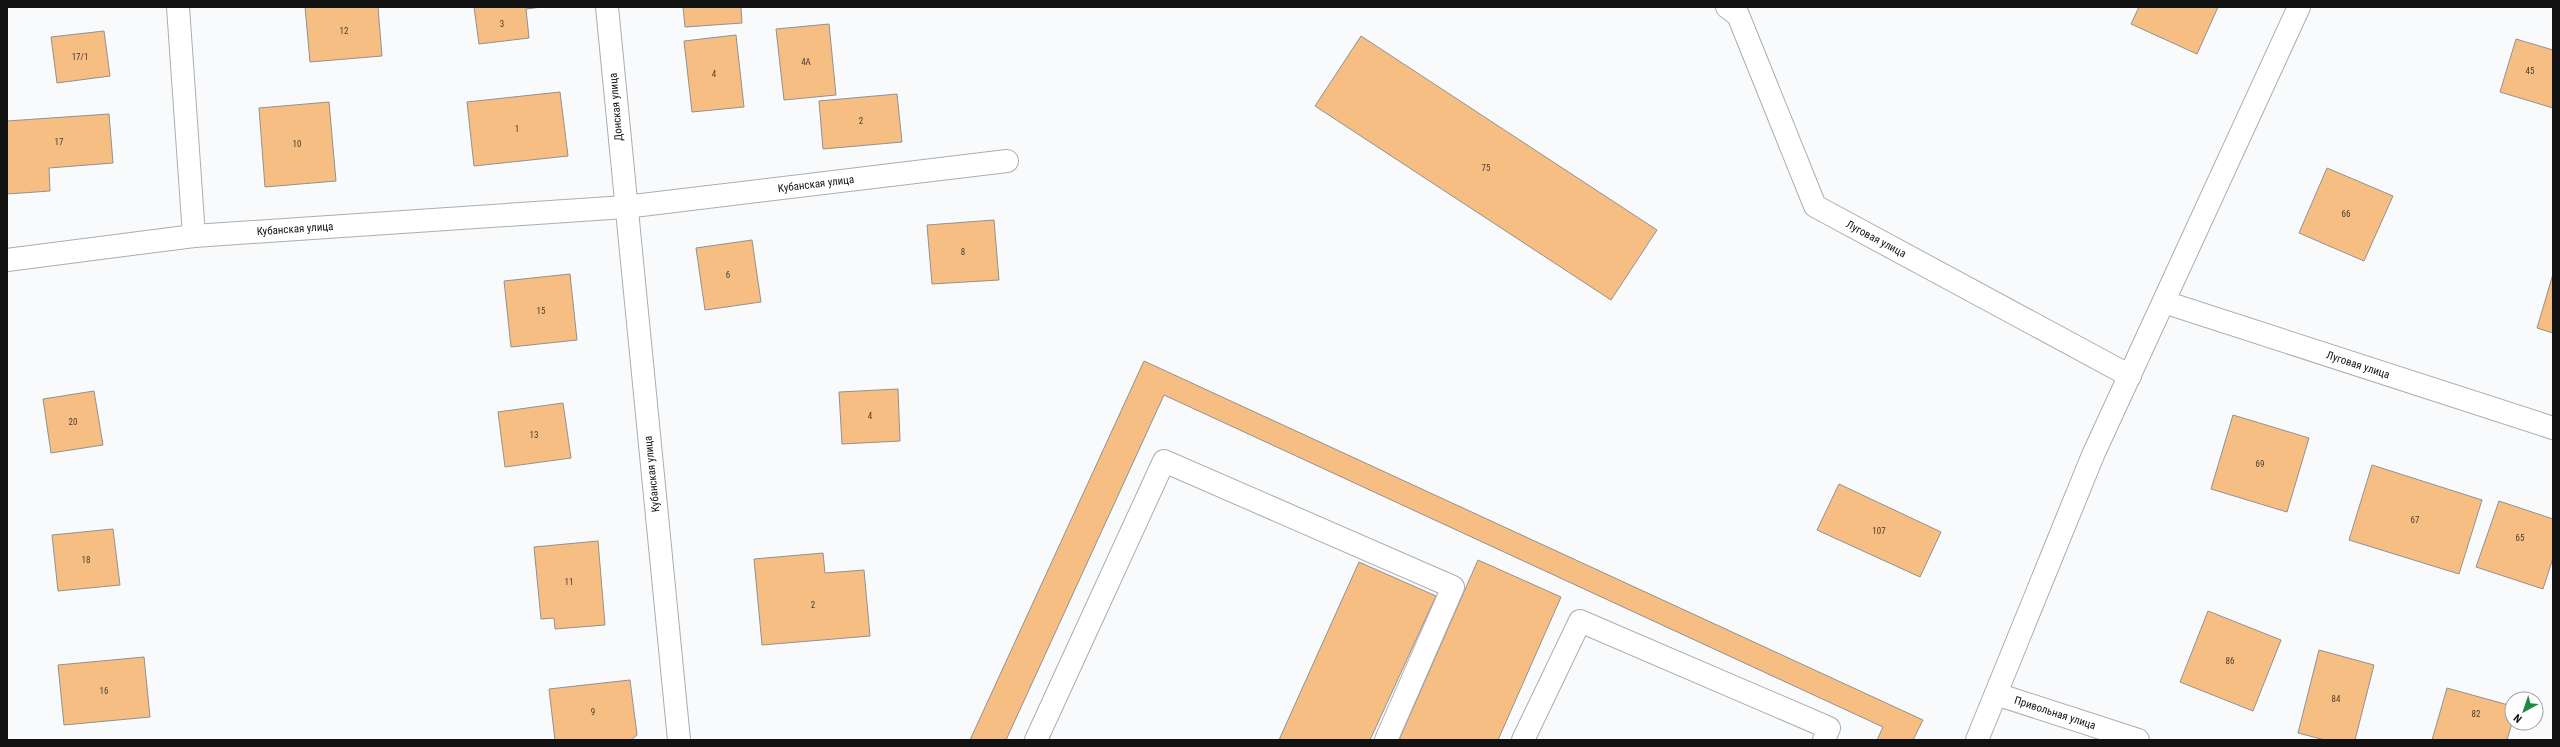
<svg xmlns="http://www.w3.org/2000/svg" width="2560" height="747" font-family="'Roboto Condensed',sans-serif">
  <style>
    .building { fill: #f6be83; stroke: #92918f }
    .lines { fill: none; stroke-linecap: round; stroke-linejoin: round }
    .minor-casing { stroke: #acadaf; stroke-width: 24 }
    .minor { stroke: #fff; stroke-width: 22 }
    .labels { text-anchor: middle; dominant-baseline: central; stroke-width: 3; stroke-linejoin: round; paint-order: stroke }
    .number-label { font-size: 9px; fill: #4b3d2f }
    .street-label { font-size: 11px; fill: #121213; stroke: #fff }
  </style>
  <rect width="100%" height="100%" fill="#f8fafc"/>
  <!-- building -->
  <g class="building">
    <path d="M305 7H378L382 56 310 62Z"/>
    <path d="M474 7H542L526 9 529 38 479 44Z"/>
    <path d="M683 7H741L742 23 685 27Z"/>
    <path d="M2139 7H2218L2197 54 2131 24Z"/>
    <path d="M829 24 836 95 784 100 776 29Z"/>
    <path d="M104 31 110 76 57 83 51 37Z"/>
    <path d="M736 35 744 107 692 112 684 41Z"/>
    <path d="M1361 36 1657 230 1611 300 1315 106Z"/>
    <path d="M2516 39 2553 50V108L2500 92Z"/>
    <path d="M560 92 568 156 474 166 467 102Z"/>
    <path d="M897 94 902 142 823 149 819 101Z"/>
    <path d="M329 102 336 181 265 187 259 108Z"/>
    <path d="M109 114 113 163 49 168 50 191 7 194V121Z"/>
    <path d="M2327 168 2393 196 2364 261 2299 233Z"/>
    <path d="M994 220 999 280 932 284 927 225Z"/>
    <path d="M752 240 761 302 705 310 696 248Z"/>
    <path d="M570 274 577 340 511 347 504 281Z"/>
    <path d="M2553 274V333L2537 328Z"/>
    <path d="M1144 361 1923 720 1913 740H1877L1883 727 1164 395 1006 740H970Z"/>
    <path d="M898 389 900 441 842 444 839 392Z"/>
    <path d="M94 391 103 445 51 453 43 399Z"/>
    <path d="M563 403 571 458 505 467 498 412Z"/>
    <path d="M2233 415 2309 438 2287 512 2211 489Z"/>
    <path d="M2372 465 2482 500 2459 574 2349 540Z"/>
    <path d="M1839 484 1941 532 1920 577 1817 530Z"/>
    <path d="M2499 501 2553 519V558L2543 589 2476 567Z"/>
    <path d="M113 529 120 585 58 591 52 535Z"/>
    <path d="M598 541 605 625 555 629 554 618 541 619 534 547Z"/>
    <path d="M823 553 825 573 864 570 870 636 762 645 754 559Z"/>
    <path d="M1478 560 1561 597 1498 740H1399Z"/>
    <path d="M1359 562 1436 596 1370 740H1279Z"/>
    <path d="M2208 611 2281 640 2253 711 2180 682Z"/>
    <path d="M2319 650 2374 665 2355 740H2325L2298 733Z"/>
    <path d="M144 657 150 717 64 725 58 665Z"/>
    <path d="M630 680 637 735 631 740H555L549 689Z"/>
    <path d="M2447 688 2512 706V723L2507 740H2432Z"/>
  </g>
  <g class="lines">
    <!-- minor casing -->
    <g class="minor-casing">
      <g id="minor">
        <path d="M178 7 194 236"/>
        <path d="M607 7 679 740"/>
        <path d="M1727 7 1738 15 1815 206 2130 376"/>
        <path d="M7 260 194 236 625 207 1007 161"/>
        <path d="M2164 302 2553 428"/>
        <path d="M1996 694 2138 740"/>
        <path d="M1036 740 1164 461 1453 587 1386 740"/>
        <path d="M1523 740 1580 621 1829 728 1824 740"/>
        <path d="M1977 740 2093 455 2299 7"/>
      </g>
    </g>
    <!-- minor -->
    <use href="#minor" class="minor"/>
  </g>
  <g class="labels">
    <!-- number labels -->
    <g class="number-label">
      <text x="502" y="24">3</text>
      <text x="344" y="31">12</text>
      <text x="80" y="57">17/1</text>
      <text x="806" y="62">4А</text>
      <text x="2530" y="71">45</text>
      <text x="714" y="74">4</text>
      <text x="861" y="121">2</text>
      <text x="517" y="129">1</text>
      <text x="59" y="142">17</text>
      <text x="297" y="144">10</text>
      <text x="1486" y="168">75</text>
      <text x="2346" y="214">66</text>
      <text x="963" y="252">8</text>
      <text x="728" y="275">6</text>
      <text x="541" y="311">15</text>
      <text x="870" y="416">4</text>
      <text x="73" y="422">20</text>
      <text x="534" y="435">13</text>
      <text x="2260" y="464">69</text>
      <text x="2415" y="520">67</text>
      <text x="1879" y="531">107</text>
      <text x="2520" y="538">65</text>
      <text x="86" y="560">18</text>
      <text x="569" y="582">11</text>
      <text x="813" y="605">2</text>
      <text x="2230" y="661">86</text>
      <text x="104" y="691">16</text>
      <text x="2336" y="699">84</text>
      <text x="593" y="712">9</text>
      <text x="2476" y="714">82</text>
    </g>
    <!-- street labels -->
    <g class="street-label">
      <text transform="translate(616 107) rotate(-95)">Донская улица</text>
      <text transform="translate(816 184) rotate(-7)">Кубанская улица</text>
      <text transform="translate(295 229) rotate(-4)">Кубанская улица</text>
      <text transform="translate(1876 239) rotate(28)">Луговая улица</text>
      <text transform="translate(2358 365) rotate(18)">Луговая улица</text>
      <text transform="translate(652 474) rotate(-96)">Кубанская улица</text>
      <text transform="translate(2055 713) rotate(18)">Привольная улица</text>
    </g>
  </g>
  <!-- border -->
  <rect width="2560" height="747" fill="none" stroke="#121213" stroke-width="16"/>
  <!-- north arrow -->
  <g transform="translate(2524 711) rotate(220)"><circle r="19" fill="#ffffff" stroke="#a0a0a1"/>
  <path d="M0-3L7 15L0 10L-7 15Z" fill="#1c8a41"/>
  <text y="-6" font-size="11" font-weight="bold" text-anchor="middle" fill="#121213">N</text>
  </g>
</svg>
